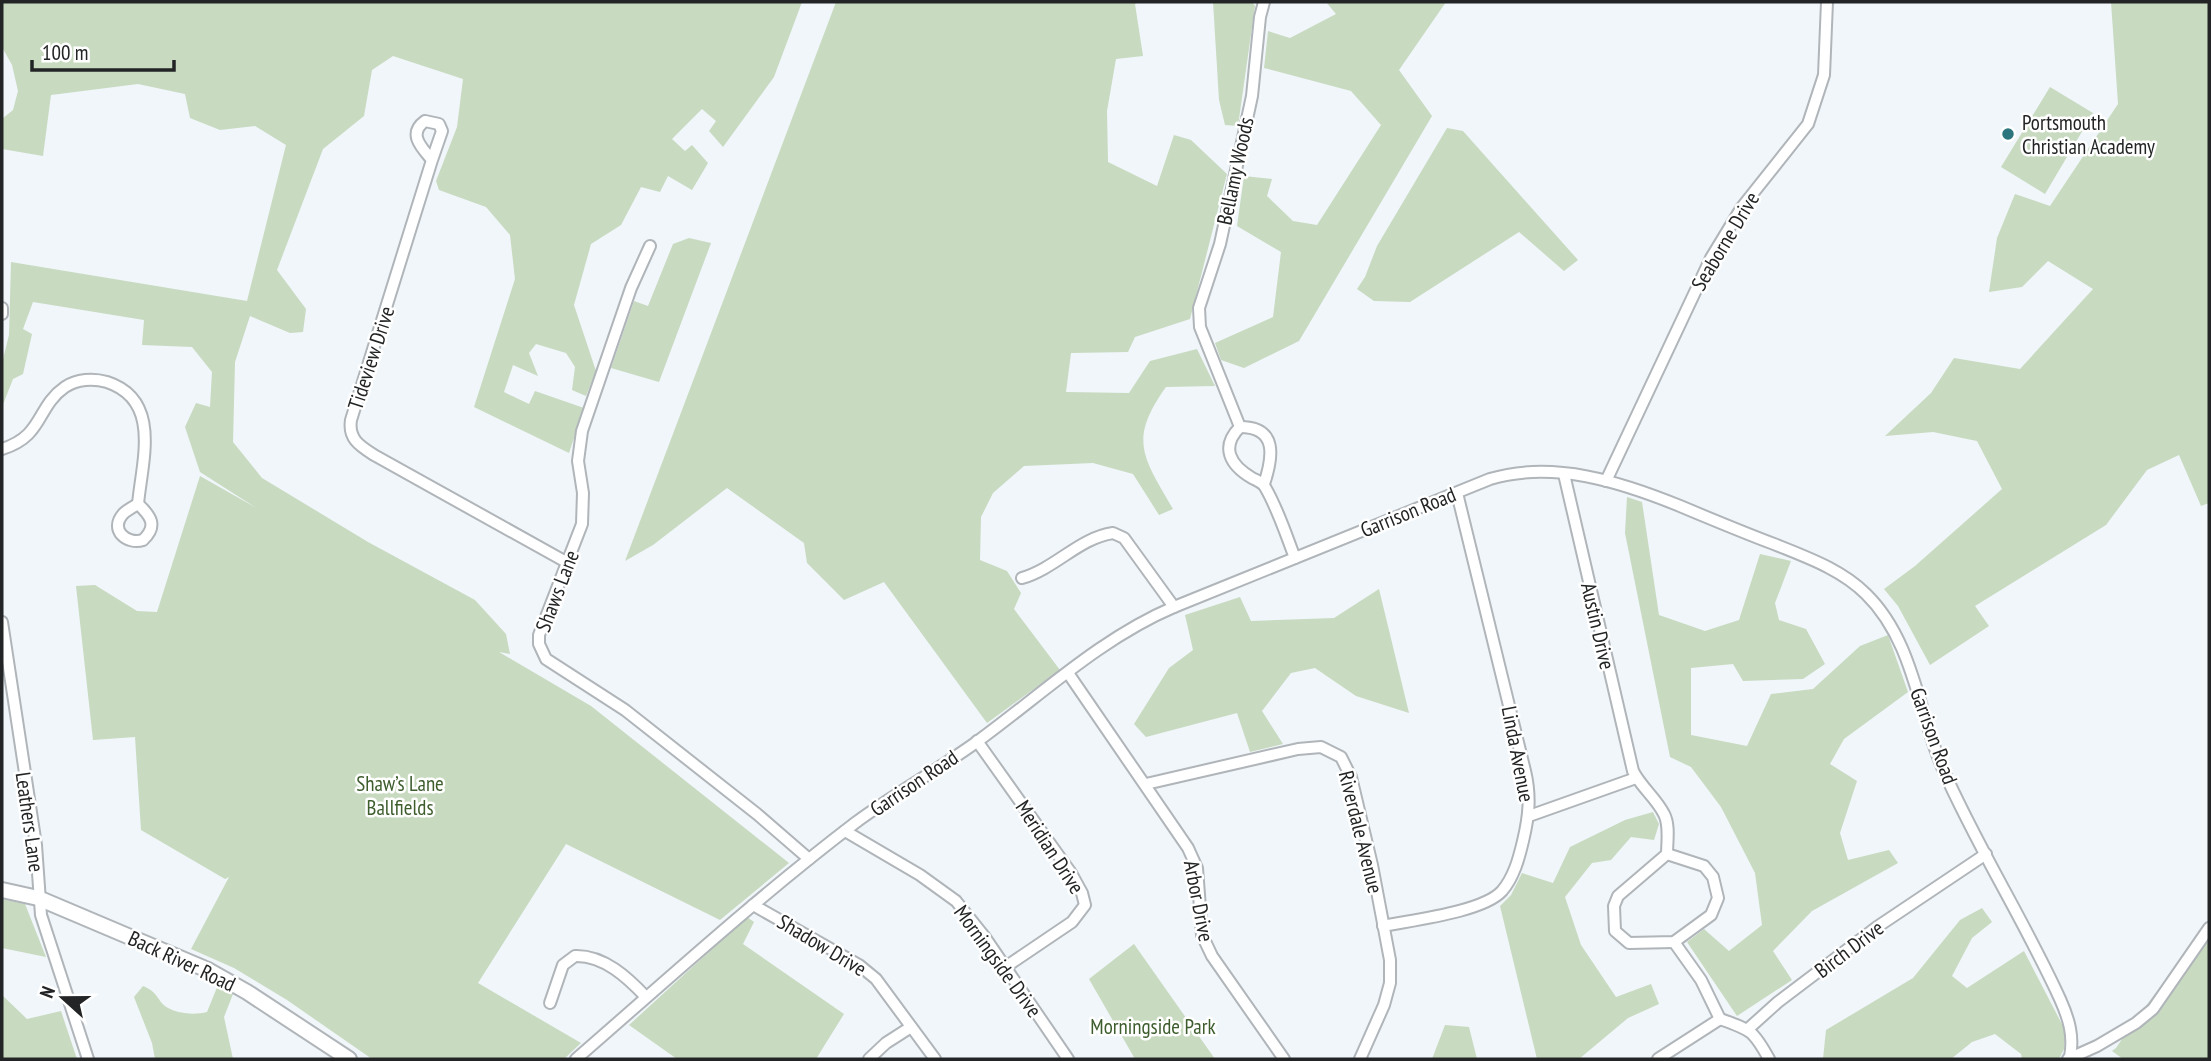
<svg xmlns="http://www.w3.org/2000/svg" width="2211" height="1061" font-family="'PT Sans Narrow',sans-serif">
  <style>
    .green { fill: #c8dac0 }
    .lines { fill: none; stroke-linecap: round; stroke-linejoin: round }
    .minor-casing { stroke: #b0b5ba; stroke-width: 14 }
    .tertiary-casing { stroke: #b0b5ba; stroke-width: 18 }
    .minor { stroke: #fff; stroke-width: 10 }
    .tertiary { stroke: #fff; stroke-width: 14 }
    .poi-dot { fill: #2d767e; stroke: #fff; stroke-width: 2.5 }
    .labels { text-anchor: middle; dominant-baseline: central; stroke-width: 5; stroke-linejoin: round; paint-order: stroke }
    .poi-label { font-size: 21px; fill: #222425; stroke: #fff; text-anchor: start }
    .street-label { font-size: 21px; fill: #222425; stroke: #fff }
    .park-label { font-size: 21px; fill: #3d5d2d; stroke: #fff }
  </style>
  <rect width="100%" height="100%" fill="#f0f6fa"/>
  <!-- green -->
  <g class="green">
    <path d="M2 2H802L774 77 723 147 709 131 716 121 702 109 672 139 685 151 692 145 708 163 692 190 668 176 660 192 641 187 621 225 591 244 574 305 596 371 586 396 572 390 575 367 566 353 536 344 529 353 538 376 513 365 504 392 529 404 535 391 584 408 569 453 474 407 515 279 510 235 486 207 439 190 436 181 457 127 463 79 393 56 372 70 364 116 323 149 277 270 306 309 303 332 290 333 250 316 235 362 233 442 262 478 368 542 475 600 506 634 510 654 499 652 591 706 789 863 720 920 566 844 478 983 581 1043 564 1059H372L287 1000 234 968 191 949 229 877 225 879 141 830 135 737 93 740 76 586 95 585 137 611 157 612 200 476 258 509 200 472 185 427 196 403 210 407 212 372 192 347 142 345 144 320 33 302 23 329 32 334 23 374 13 379 2 407V363L9 335 11 262 247 301 286 145 255 126 220 130 190 118 185 94 138 84 51 95 43 156 2 149V119L13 110 18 91 12 65 2 47Z"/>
    <path d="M836 2H1138L1135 4 1143 56 1116 59 1107 111 1108 162 1157 186 1174 135 1191 140 1227 174 1190 319 1135 337 1128 352 1071 353 1066 392 1129 393 1150 361 1197 349 1215 386 1166 387C1128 440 1143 457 1173 509L1159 515 1133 474 1093 463 1024 466 993 493 981 517 980 560 1007 571 1021 593 1014 609 1060 670 987 723 884 582 844 600 807 563 804 543 727 488 653 545 625 561Z"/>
    <path d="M1213 2H1252L1255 6 1238 126 1225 125 1219 100Z"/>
    <path d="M1326 2H1446L1399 70 1432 116 1299 341 1244 368 1221 360 1215 343 1273 317 1281 252 1237 226 1244 176 1272 179 1267 196 1293 221 1317 225 1381 125 1351 91 1264 68 1268 31 1290 38 1336 14Z"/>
    <path d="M2111 2H2209V503L2201 506 2179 455 2147 470 2106 525 1975 606 1989 626 1930 665 1898 606 1884 589 1915 566 2002 489 1977 441 1933 432 1885 436 1931 393 1954 358 2020 369 2093 289 2048 261 2022 287 1989 292 1997 238 2015 194 2050 206 2118 104Z"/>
    <path d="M2050 87 2093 113 2045 194 2001 167Z"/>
    <path d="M1447 128 1463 131 1578 260 1564 271 1519 232 1410 302 1374 301 1357 289 1365 277 1377 246Z"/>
    <path d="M689 238 711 243 659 382 611 368 634 301 648 306 673 244Z"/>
    <path d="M1627 497 1642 502 1659 615 1705 631 1739 620 1760 554 1791 561 1775 603 1779 620 1806 629 1825 664 1803 679 1743 681 1733 664 1691 668V735L1747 746 1771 694 1813 689 1860 646 1888 635 1908 692 1844 739 1830 764 1857 781 1840 833 1848 860 1889 850 1898 863 1812 911 1773 951 1792 980 1737 1016 1687 942 1704 929 1729 951 1762 925 1755 873 1721 807 1691 767 1670 757 1625 533Z"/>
    <path d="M1379 589 1409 713 1356 696 1315 668 1291 673 1262 711 1283 744 1250 752 1237 713 1146 737 1134 724 1169 668 1193 650 1185 615 1240 597 1251 621 1334 618Z"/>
    <path d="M1653 812 1659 824 1654 840 1631 837 1611 860 1592 863 1565 897 1581 945 1616 997 1651 984 1659 1004 1628 1018 1579 1059H1537L1500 906 1511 895 1522 873 1553 883 1570 847 1625 820Z"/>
    <path d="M2 899 25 904 46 957 2 948Z"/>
    <path d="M1982 908 1992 922 1972 938 1952 976 1967 988 2024 951 2066 1032 2064 1049 2059 1059H2022L2021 1054 1995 1034 1972 1042 1951 1059H1823L1826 1030 1913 978 1960 920Z"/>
    <path d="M747 917 754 922 743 944 844 1014 816 1059H677L629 1025Z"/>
    <path d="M2209 930V1059H2123L2112 1051 2116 1048C2144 1006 2175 967 2209 930Z"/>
    <path d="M1134 944 1215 1059H1135L1089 979Z"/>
    <path d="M218 985 233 994 224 1017 233 1059H155L152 1043 134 997 143 986C160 993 157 1002 168 1008 179 1014 195 1015 207 1012Z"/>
    <path d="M2 995 27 1019 61 1011 77 1059H2Z"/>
    <path d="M1445 1025 1469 1027 1477 1059H1432Z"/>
  </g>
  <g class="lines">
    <!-- minor casing -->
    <g class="minor-casing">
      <g id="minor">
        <path d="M432 160 442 131 439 124 425 121C407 134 422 148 432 160L351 420C348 439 360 446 374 455L568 563"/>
        <path d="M650 246 631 288 582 431 578 461 583 493 582 524 539 635V644L546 659 625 710 757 814 809 859"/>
        <path d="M2 308V314"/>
        <path d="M1240 427 1200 327 1199 308 1220 244 1252 96 1260 17 1264 2"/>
        <path d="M1240 427C1220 447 1230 465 1252 478 1258 481 1262 482 1265 487 1278 509 1286 535 1295 558"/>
        <path d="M1240 427C1278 427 1273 457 1264 484"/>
        <path d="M2 449C44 436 36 407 65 387 77 379 93 378 107 382 162 400 142 461 138 504"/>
        <path d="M1564 474 1633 771C1641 787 1656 798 1664 814 1670 825 1667 842 1667 854L1618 896 1614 906 1615 931 1629 943 1674 942 1711 915 1718 898 1713 877 1704 866 1667 854"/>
        <path d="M1606 481 1711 258 1742 207 1808 124 1824 75 1827 2"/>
        <path d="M138 504C151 516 158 526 143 540 127 545 109 530 123 514 127 510 133 507 138 504Z"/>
        <path d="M1022 578C1056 568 1079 538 1113 533L1124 538 1174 607"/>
        <path d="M2 622 36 845 41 915 88 1059"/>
        <path d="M1068 673 1188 848 1197 868 1202 935 1212 956 1284 1059"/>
        <path d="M977 741 1071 873 1082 893 1085 905 1072 922 1004 968"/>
        <path d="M1146 784 1298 749 1321 747 1341 757 1351 777 1372 865 1390 960V983L1384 1005 1360 1059"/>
        <path d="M1529 816 1636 778"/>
        <path d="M845 831 920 875 956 901 984 936 1068 1059"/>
        <path d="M753 905 859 965 876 979 935 1059"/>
        <path d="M1383 926C1412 920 1483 912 1502 891 1514 877 1519 858 1523 841 1529 816 1531 796 1525 771L1457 493"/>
        <path d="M1674 942 1701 980 1720 1019"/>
        <path d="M550 1003 563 965 575 956C604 955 628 978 646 997"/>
        <path d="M1720 1019C1751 1030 1753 1030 1769 1059"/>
        <path d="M1748 1029 1778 1002 1877 927 1986 854"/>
        <path d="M576 1059C668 979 758 897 855 823 894 794 938 770 978 741 1041 695 1101 638 1174 607L1490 479C1553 460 1621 482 1680 506 1711 519 1742 532 1774 544 1806 557 1841 569 1866 594 1913 640 1918 710 1942 767 1977 847 2024 920 2060 999 2069 1019 2074 1036 2070 1057"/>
        <path d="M869 1059 886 1043 911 1027"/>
        <path d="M1658 1059 1720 1019"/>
        <path d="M2068 1059 2097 1046 2136 1023 2153 1009 2209 928"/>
      </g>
    </g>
    <!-- tertiary casing -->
    <g class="tertiary-casing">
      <path id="tertiary" d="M2 890 38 898 208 970 247 992 349 1059"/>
    </g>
    <!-- minor -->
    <use href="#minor" class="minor"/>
    <!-- tertiary -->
    <use href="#tertiary" class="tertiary"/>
  </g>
  <!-- markers -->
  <circle class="poi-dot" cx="2008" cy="134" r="7"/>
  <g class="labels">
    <!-- poi labels -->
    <g class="poi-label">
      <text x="2022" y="122">Portsmouth<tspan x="2022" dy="24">Christian Academy</tspan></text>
    </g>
    <!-- street labels -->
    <g class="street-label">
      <text transform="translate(1235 171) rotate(-78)">Bellamy Woods</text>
      <text transform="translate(1725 241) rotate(-59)">Seaborne Drive</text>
      <text transform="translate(371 358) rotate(-72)">Tideview Drive</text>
      <text transform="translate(1408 512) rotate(-22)">Garrison Road</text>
      <text transform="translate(557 591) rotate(-69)">Shaws Lane</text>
      <text transform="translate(1598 626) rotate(77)">Austin Drive</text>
      <text transform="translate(1934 736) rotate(70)">Garrison Road</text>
      <text transform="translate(1518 754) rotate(79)">Linda Avenue</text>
      <text transform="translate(914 783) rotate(-34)">Garrison Road</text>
      <text transform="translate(30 822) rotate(82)">Leathers Lane</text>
      <text transform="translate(1361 832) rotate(76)">Riverdale Avenue</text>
      <text transform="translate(1050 847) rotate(57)">Meridian Drive</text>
      <text transform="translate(1199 901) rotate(79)">Arbor Drive</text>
      <text transform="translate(822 945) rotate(31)">Shadow Drive</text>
      <text transform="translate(1849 949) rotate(-37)">Birch Drive</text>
      <text transform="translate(182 961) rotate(25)">Back River Road</text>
      <text transform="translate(998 961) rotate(54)">Morningside Drive</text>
    </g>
    <!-- park labels -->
    <g class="park-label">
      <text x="400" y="783">Shaw’s Lane<tspan x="400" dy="24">Ballfields</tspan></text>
      <text x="1153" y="1026">Morningside Park</text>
    </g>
  </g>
  <!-- border -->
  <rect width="2211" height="1061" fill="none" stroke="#222425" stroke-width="7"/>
  <!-- north arrow -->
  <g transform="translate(63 998) rotate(291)" stroke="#ffffff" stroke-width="5" paint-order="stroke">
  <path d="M0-5L12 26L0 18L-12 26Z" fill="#222425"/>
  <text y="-10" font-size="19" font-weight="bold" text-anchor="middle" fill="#222425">N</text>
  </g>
  <!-- scale -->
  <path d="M32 60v10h142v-10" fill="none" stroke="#222425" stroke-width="3.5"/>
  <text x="42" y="60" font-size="21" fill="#222425" stroke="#ffffff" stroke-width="5" paint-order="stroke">100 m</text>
</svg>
